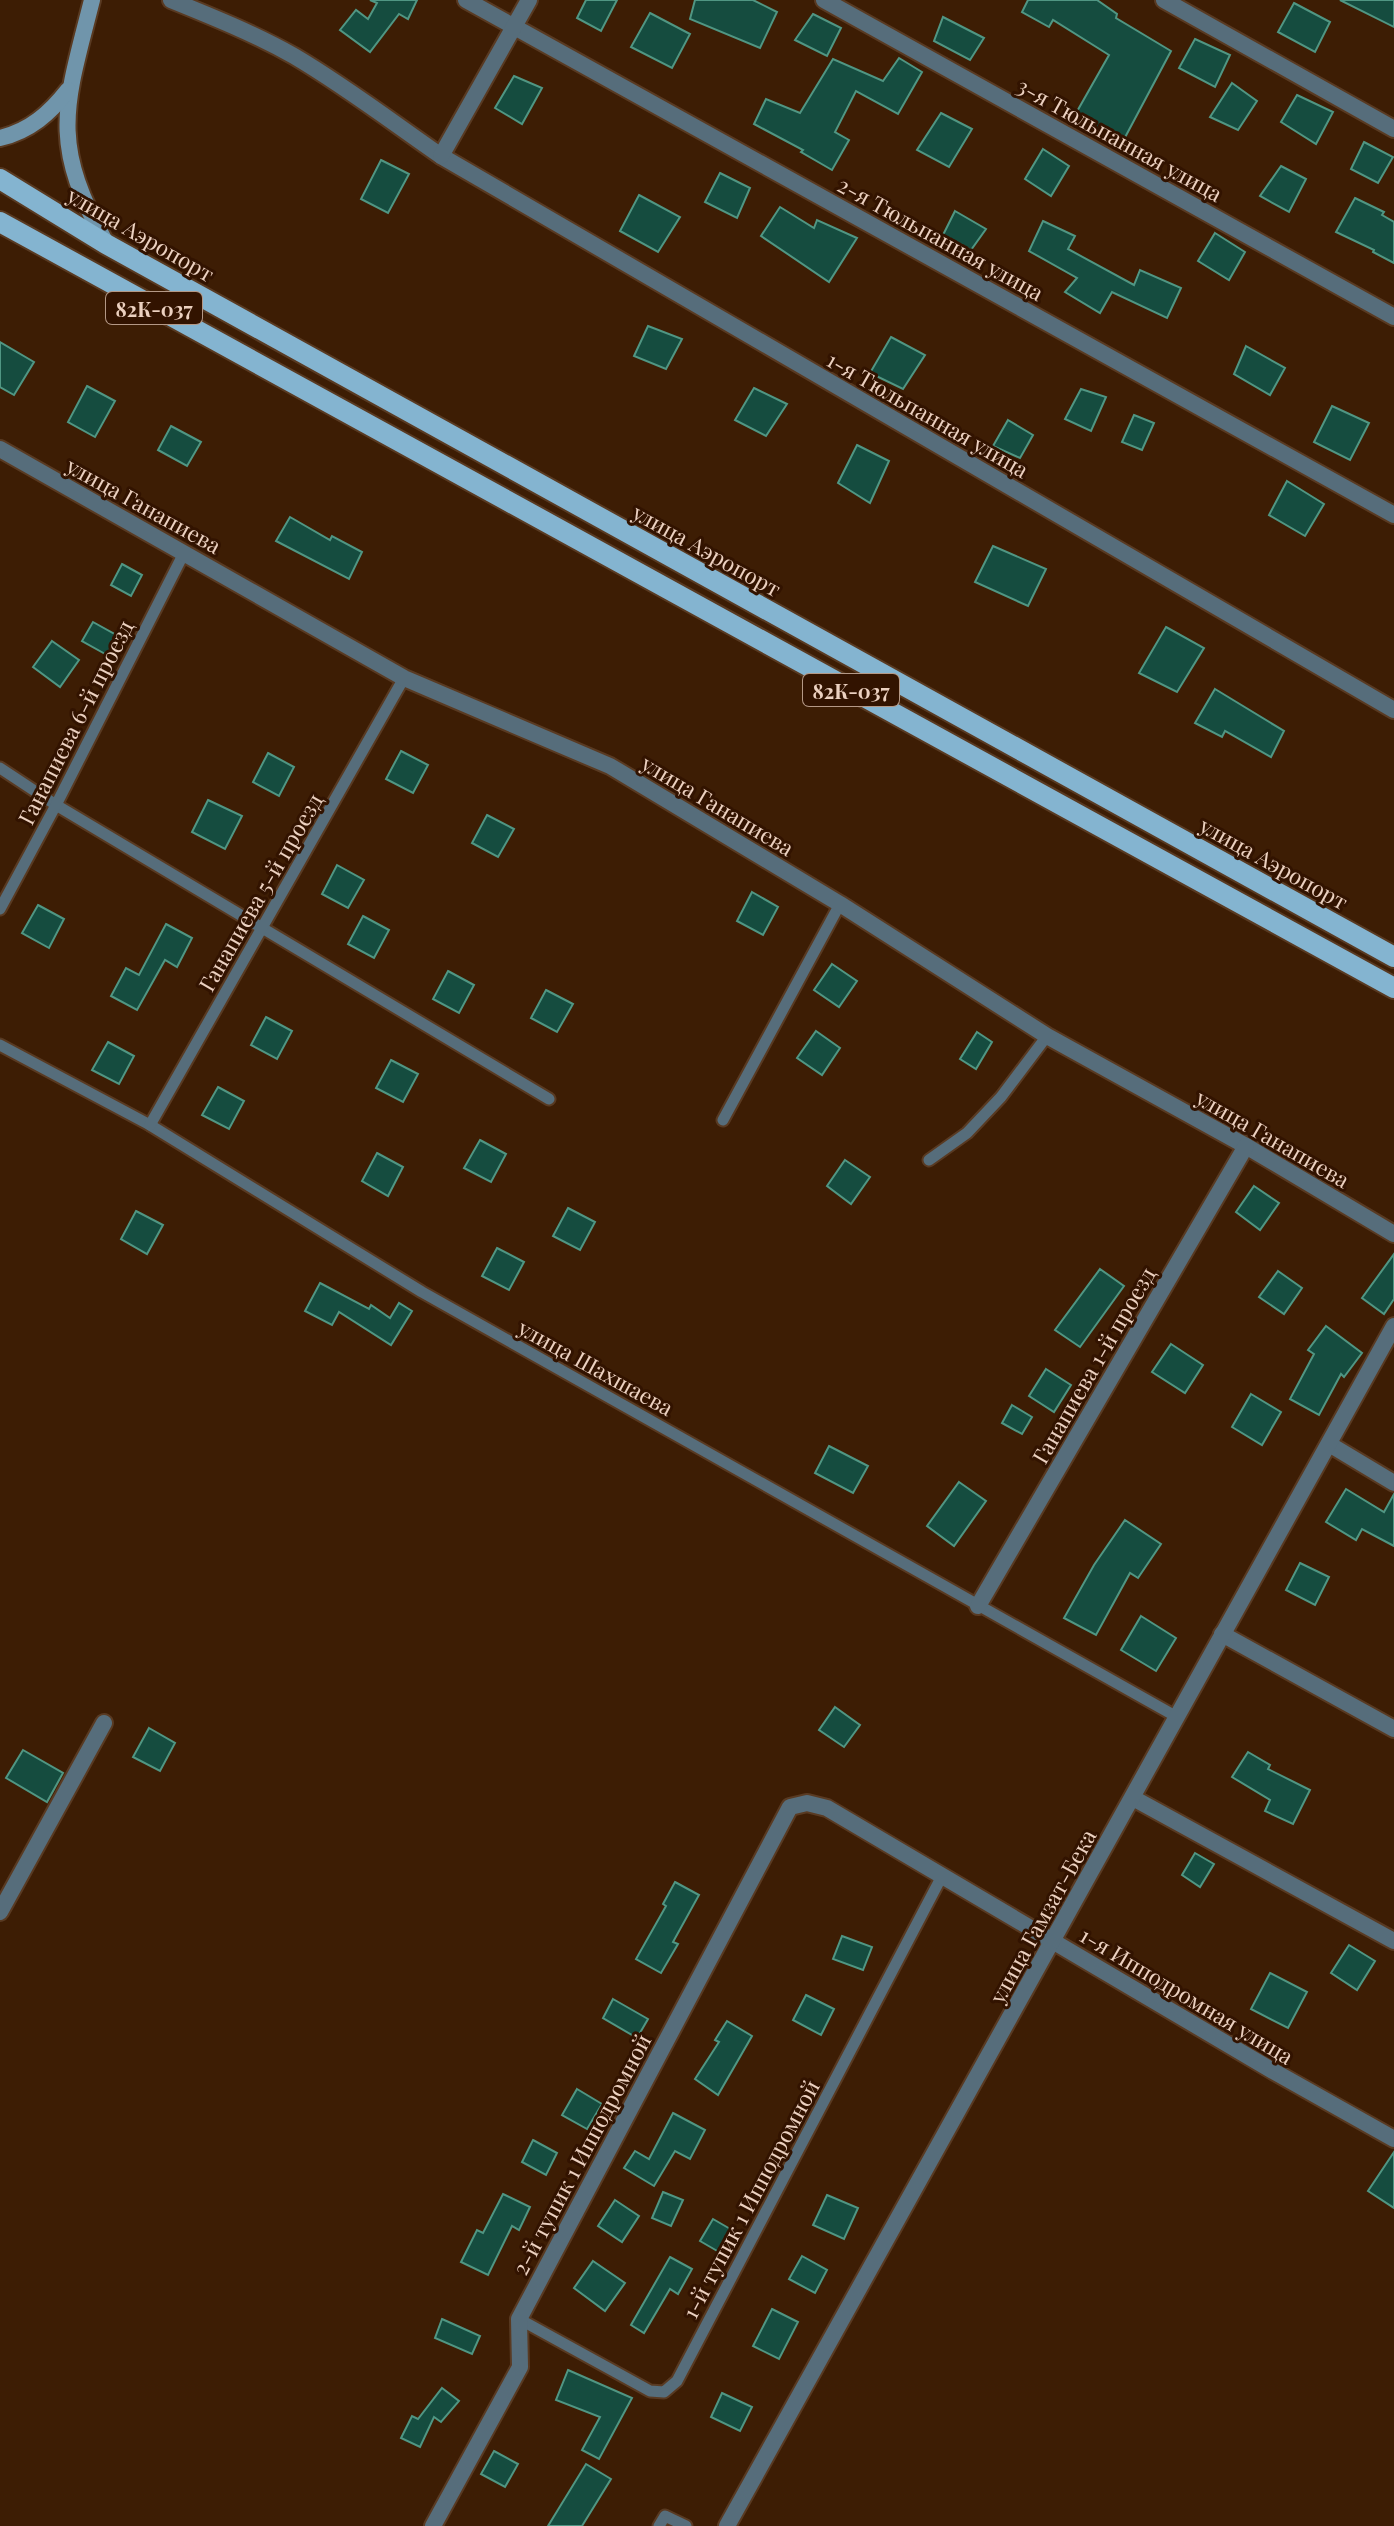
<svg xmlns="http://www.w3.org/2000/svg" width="1394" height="2526" font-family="'Playfair Display',serif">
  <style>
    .building { fill: #154c3f; stroke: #509683; stroke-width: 2 }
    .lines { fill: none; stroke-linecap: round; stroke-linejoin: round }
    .service-casing { stroke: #593a22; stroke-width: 15 }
    .minor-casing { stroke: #593a22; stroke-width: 20 }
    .secondary-casing { stroke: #593a22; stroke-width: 20 }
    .primary-casing { stroke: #593a22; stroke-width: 24 }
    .service { stroke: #566d7b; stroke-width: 11 }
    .minor { stroke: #566d7b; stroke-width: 16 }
    .secondary { stroke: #7095ab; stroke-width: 16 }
    .primary { stroke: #84b4d0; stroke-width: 20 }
    .labels { text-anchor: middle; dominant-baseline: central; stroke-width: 6; stroke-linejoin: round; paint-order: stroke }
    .shield { fill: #321300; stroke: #b49886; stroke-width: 2 }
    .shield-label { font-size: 20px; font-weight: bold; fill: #ecd1c0 }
    .street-label { font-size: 22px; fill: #ecd1c0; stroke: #321300 }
  </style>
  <rect width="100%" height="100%" fill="#3d1d04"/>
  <!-- building -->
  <g class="building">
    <path d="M370 0H417L408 19 399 14 370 52 340 30 356 10 368 19 377 3Z"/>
    <path d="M586 0H617L601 31 577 18Z"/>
    <path d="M695 0H753L777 12 760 48 690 19Z"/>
    <path d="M1028 0H1097L1117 14 1116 18 1171 51 1122 143 1075 115 1109 55 1053 20 1049 27 1022 12Z"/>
    <path d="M1340 0H1394V27Z"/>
    <path d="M1294 3 1330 22 1315 52 1278 32Z"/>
    <path d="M650 13 690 34 672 68 631 47Z"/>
    <path d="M813 14 841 28 827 56 795 40Z"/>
    <path d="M943 17 984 38 970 60 934 41Z"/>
    <path d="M1195 39 1230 55 1215 87 1179 68Z"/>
    <path d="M899 58 922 72 898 114 856 91 835 132 849 140 832 170 801 152 803 150 754 124 766 99 800 113 833 59 883 81Z"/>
    <path d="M514 76 542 88 522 124 495 108Z"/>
    <path d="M1232 83 1257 101 1238 130 1210 117Z"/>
    <path d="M1297 95 1333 112 1316 144 1281 122Z"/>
    <path d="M941 113 972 129 949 167 917 150Z"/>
    <path d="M1364 142 1393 157 1378 183 1351 169Z"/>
    <path d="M1043 149 1069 166 1051 196 1025 179Z"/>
    <path d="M381 160 409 174 388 213 361 199Z"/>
    <path d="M1281 166 1306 179 1289 212 1260 196Z"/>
    <path d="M720 173 750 188 737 218 705 202Z"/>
    <path d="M639 195 680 217 658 252 620 231Z"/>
    <path d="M1355 198 1384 212 1382 215 1394 222V263L1373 252 1374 250 1336 232Z"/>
    <path d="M780 207 814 228 817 220 857 238 829 282 761 236Z"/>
    <path d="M955 211 986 229 971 250 942 237Z"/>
    <path d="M1043 221 1075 236 1068 249 1134 285 1140 270 1181 288 1167 318 1112 292 1100 313 1065 292 1077 278 1029 251Z"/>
    <path d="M1215 233 1245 252 1229 280 1198 261Z"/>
    <path d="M648 326 682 339 666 369 634 356Z"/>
    <path d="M891 337 925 355 903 389 870 373Z"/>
    <path d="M0 342 34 362 14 395 0 387Z"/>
    <path d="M1246 346 1285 368 1270 395 1234 374Z"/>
    <path d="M87 386 115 401 95 437 68 422Z"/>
    <path d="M754 388 787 404 766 436 735 420Z"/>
    <path d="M1081 389 1106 397 1091 431 1065 419Z"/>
    <path d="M1332 406 1369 423 1350 460 1314 442Z"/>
    <path d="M1134 415 1154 423 1142 450 1122 442Z"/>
    <path d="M1008 420 1033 435 1020 458 993 446Z"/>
    <path d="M171 426 201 442 187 466 158 450Z"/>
    <path d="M857 445 889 461 870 503 838 483Z"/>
    <path d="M1287 481 1324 504 1305 536 1269 515Z"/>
    <path d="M290 517 330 540 332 536 362 552 349 579 276 541Z"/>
    <path d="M993 546 1046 569 1028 606 975 582Z"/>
    <path d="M122 564 142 575 131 596 111 585Z"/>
    <path d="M93 622 118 636 107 655 82 641Z"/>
    <path d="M1166 627 1204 648 1177 692 1139 673Z"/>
    <path d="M52 641 79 660 60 687 33 667Z"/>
    <path d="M1215 689 1284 731 1271 757 1225 731 1222 737 1195 723Z"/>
    <path d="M401 751 428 765 413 793 386 779Z"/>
    <path d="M268 753 294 767 279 796 253 782Z"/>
    <path d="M208 800 242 816 225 849 192 832Z"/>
    <path d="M487 815 514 829 498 857 472 843Z"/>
    <path d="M337 865 364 880 348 908 322 894Z"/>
    <path d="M752 892 778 907 763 935 737 921Z"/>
    <path d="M38 905 64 919 49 948 22 933Z"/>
    <path d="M363 916 389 930 374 958 348 944Z"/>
    <path d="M166 924 192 938 177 967 165 960 137 1010 111 996 126 968 139 975Z"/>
    <path d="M832 964 857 981 839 1007 814 990Z"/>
    <path d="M448 971 474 985 459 1013 433 999Z"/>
    <path d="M546 990 573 1004 557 1032 531 1018Z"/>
    <path d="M266 1017 292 1031 277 1059 251 1045Z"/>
    <path d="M816 1031 840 1048 822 1075 797 1058Z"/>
    <path d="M977 1032 992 1042 976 1069 960 1059Z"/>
    <path d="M108 1042 134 1056 119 1084 92 1070Z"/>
    <path d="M391 1060 418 1074 403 1102 376 1088Z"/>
    <path d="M218 1087 244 1101 229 1129 202 1115Z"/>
    <path d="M480 1140 506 1154 491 1182 464 1168Z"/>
    <path d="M377 1153 403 1167 388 1196 362 1181Z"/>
    <path d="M845 1160 870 1177 851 1204 827 1186Z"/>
    <path d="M1254 1186 1279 1203 1260 1230 1236 1212Z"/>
    <path d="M568 1208 595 1222 580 1250 553 1236Z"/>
    <path d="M136 1211 163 1225 147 1254 121 1239Z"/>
    <path d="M497 1248 524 1262 509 1290 482 1276Z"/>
    <path d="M1394 1254V1299L1384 1314 1362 1298Z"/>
    <path d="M1100 1269 1124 1286 1080 1347 1055 1330Z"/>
    <path d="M1278 1271 1302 1288 1284 1314 1259 1297Z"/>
    <path d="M320 1283 369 1309 371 1305 390 1318 399 1303 412 1311 391 1345 339 1312 332 1325 305 1311Z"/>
    <path d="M1326 1326 1362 1353 1344 1377 1341 1374 1319 1415 1290 1399 1314 1354 1308 1350Z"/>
    <path d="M1171 1344 1203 1365 1185 1393 1152 1372Z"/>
    <path d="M1046 1369 1071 1385 1054 1412 1029 1396Z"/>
    <path d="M1251 1394 1281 1412 1262 1445 1232 1427Z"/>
    <path d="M1012 1405 1032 1417 1022 1434 1002 1423Z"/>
    <path d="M829 1446 868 1466 853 1493 815 1473Z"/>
    <path d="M959 1482 986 1501 954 1546 927 1526Z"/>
    <path d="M1346 1489 1384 1512 1394 1494V1546L1362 1529 1356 1540 1326 1522Z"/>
    <path d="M1125 1520 1161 1544 1138 1578 1130 1573 1096 1635 1064 1618 1094 1565Z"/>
    <path d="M1300 1563 1329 1577 1315 1605 1286 1590Z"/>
    <path d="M1141 1616 1176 1638 1156 1671 1121 1650Z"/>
    <path d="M835 1707 860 1725 844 1747 819 1730Z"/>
    <path d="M149 1728 175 1743 160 1771 133 1757Z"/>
    <path d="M23 1750 63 1773 47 1802 6 1778Z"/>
    <path d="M1248 1752 1270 1765 1268 1769 1310 1790 1293 1824 1265 1811 1270 1800 1232 1777Z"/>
    <path d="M1195 1853 1214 1864 1200 1887 1182 1875Z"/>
    <path d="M675 1882 699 1895 673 1942 678 1944 661 1973 636 1959 666 1906 663 1904Z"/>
    <path d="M842 1936 872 1947 863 1970 833 1959Z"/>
    <path d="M1349 1945 1375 1961 1357 1990 1331 1973Z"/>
    <path d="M1270 1973 1307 1992 1288 2028 1251 2009Z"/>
    <path d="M806 1995 834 2009 821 2035 793 2020Z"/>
    <path d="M613 1999 648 2019 637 2038 603 2018Z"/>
    <path d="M727 2021 752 2036 718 2095 695 2079 719 2042 715 2040Z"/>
    <path d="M577 2089 602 2104 587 2129 562 2115Z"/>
    <path d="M673 2113 705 2130 690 2159 675 2151 654 2186 624 2168 635 2151 649 2159Z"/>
    <path d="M533 2140 557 2153 546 2175 522 2162Z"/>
    <path d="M1394 2152V2208L1368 2191Z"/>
    <path d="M663 2192 683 2200 671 2226 652 2218Z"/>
    <path d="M503 2194 530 2207 519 2230 512 2226 488 2275 461 2262 477 2230 483 2233Z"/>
    <path d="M827 2195 858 2208 844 2239 813 2225Z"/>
    <path d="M615 2200 639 2216 622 2242 598 2226Z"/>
    <path d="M713 2219 732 2230 719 2252 700 2241Z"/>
    <path d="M802 2256 827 2270 815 2293 789 2279Z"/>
    <path d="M670 2257 692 2269 678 2294 670 2289 644 2333 631 2325Z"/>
    <path d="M593 2261 625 2283 605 2311 574 2288Z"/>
    <path d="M772 2309 798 2322 779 2359 753 2346Z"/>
    <path d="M442 2319 480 2336 472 2354 435 2338Z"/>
    <path d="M568 2370 632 2398 599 2459 582 2450 600 2417 556 2400Z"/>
    <path d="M442 2388 459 2401 441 2422 434 2417 420 2447 401 2438 412 2416 418 2419Z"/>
    <path d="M722 2393 752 2407 740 2431 711 2417Z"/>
    <path d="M494 2451 518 2464 505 2487 481 2474Z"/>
    <path d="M586 2464 611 2479 582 2526H548Z"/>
  </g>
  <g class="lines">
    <!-- service casing -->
    <g class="service-casing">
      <g id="service">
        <path d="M0 768 56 805 549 1099"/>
        <path d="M0 909 56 805 184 553"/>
        <path d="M0 1045 150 1125 422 1292 1177 1717"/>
        <path d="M723 1120 840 904"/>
        <path d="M150 1125 404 678"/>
        <path d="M929 1160 967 1133 1001 1097 1047 1036"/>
        <path d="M519 2319 650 2391 664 2392 677 2381 942 1876"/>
        <path d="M659 2526 665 2516 686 2526"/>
      </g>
    </g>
    <!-- minor casing -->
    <g class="minor-casing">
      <g id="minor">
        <path d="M171 0C213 17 255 34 294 56 345 86 392 122 441 156L1394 710"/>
        <path d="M466 0 1394 515"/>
        <path d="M824 0 1394 317"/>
        <path d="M1164 0 1394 129"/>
        <path d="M441 156 529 0"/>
        <path d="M0 449 404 678 610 766 840 904 1047 1036 1246 1146 1394 1234"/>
        <path d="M1329 1444 1394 1483"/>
        <path d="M978 1606 1246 1146"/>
        <path d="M1222 1634 1394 1729"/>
        <path d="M1133 1798 1394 1941"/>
        <path d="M0 1912 104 1723"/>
        <path d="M433 2526 520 2367 519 2319 790 1807 807 1803 827 1808 1273 2071 1394 2139"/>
        <path d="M727 2526 1394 1326"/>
      </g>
    </g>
    <!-- secondary casing -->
    <g class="secondary-casing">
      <g id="secondary">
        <path d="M92 0C65 106 49 142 106 243"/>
        <path d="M0 138C30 131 50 113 68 90"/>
      </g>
    </g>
    <!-- primary casing -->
    <g class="primary-casing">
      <g id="primary">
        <path d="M0 179 106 244 1394 957"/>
        <path d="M0 222 1394 988"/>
      </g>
    </g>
    <!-- service -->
    <use href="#service" class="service"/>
    <!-- minor -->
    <use href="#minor" class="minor"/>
    <!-- secondary -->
    <use href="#secondary" class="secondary"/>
    <!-- primary -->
    <use href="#primary" class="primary"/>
  </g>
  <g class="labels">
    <!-- shield labels -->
    <g class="shield">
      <rect x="106" y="292" width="96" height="32" rx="6"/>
      <rect x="803" y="674" width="96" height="32" rx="6"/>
    </g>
    <g class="shield-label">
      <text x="154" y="308">82К-037</text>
      <text x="851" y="690">82К-037</text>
    </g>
    <!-- street labels -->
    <g class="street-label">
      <text transform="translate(1120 139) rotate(29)">3-я Тюльпанная улица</text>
      <text transform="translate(141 234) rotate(30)">улица Аэропорт</text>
      <text transform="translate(941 238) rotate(29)">2-я Тюльпанная улица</text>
      <text transform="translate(928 414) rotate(30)">1-я Тюльпанная улица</text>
      <text transform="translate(144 505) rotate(29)">улица Ганапиева</text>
      <text transform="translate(707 550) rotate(29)">улица Аэропорт</text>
      <text transform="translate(75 722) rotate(-63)">Ганапиева 6-й проезд</text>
      <text transform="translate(718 805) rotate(31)">улица Ганапиева</text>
      <text transform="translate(1274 863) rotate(29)">улица Аэропорт</text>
      <text transform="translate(260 892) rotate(-60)">Ганапиева 5-й проезд</text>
      <text transform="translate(1273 1138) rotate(30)">улица Ганапиева</text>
      <text transform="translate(1093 1365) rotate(-60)">Ганапиева 1-й проезд</text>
      <text transform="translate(596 1367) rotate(29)">улица Шахшаева</text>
      <text transform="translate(1042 1916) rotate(-61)">улица Гамзат-Бека</text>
      <text transform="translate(1187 1995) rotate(31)">1-я Ипподромная улица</text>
      <text transform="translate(581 2154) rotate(-62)">2-й тупик 1 Ипподромной</text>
      <text transform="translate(750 2199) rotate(-62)">1-й тупик 1 Ипподромной</text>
    </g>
  </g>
</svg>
